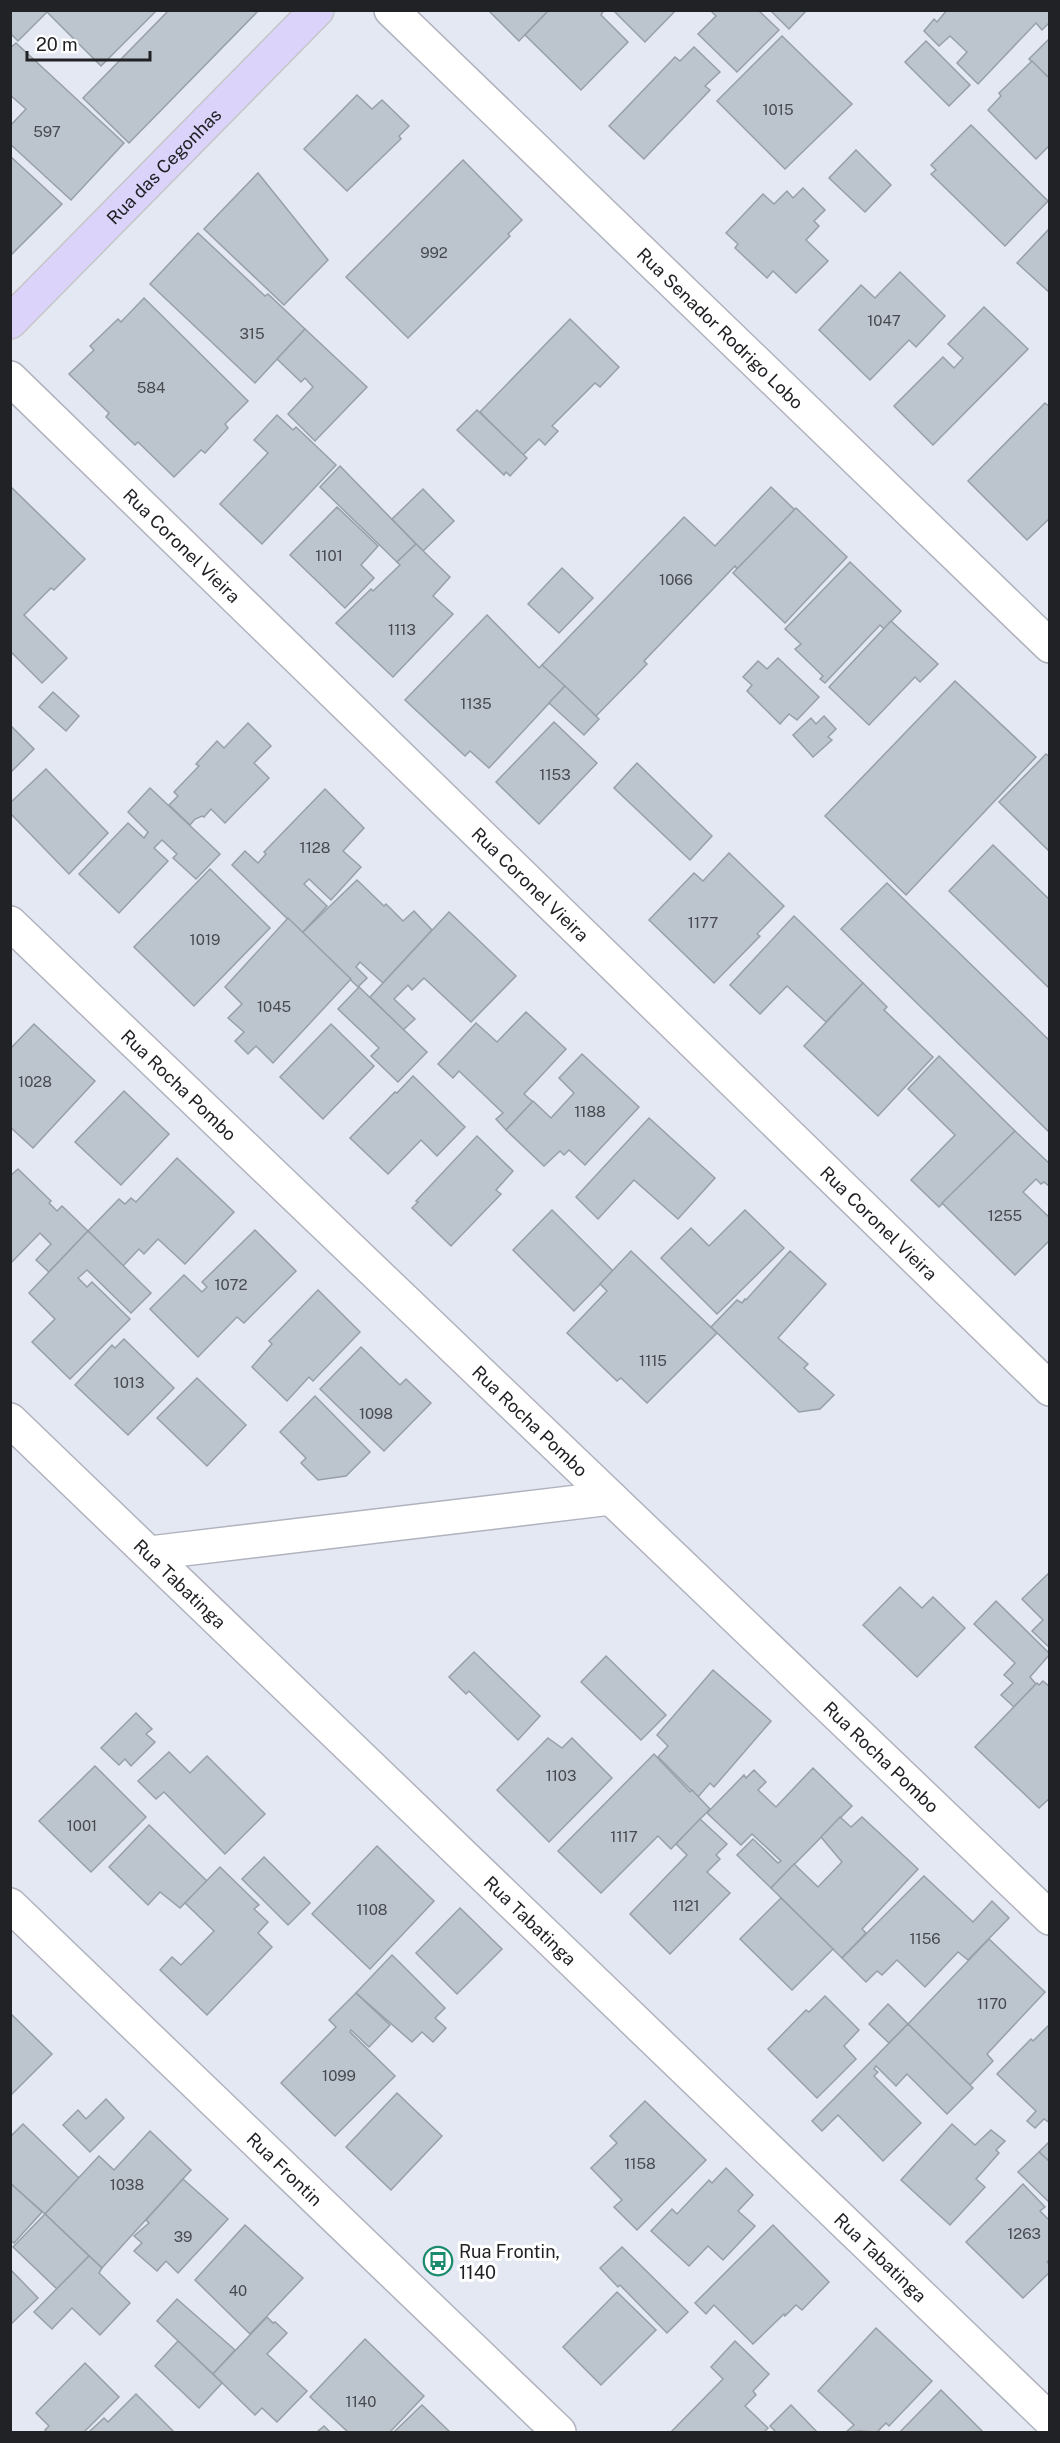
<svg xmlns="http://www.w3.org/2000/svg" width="1060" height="2443" font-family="'Public Sans',sans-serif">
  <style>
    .building { fill: #bcc4cd; stroke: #979fa7; stroke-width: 1.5 }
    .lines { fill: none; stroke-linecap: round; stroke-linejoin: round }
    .minor-casing { stroke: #b0b3be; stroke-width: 36 }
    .major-casing { stroke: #c5c6c7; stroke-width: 36 }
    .minor { stroke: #fff; stroke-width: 33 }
    .major { stroke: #dbd3fa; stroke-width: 33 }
    .labels { text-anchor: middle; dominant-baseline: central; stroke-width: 6; stroke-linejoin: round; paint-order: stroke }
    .number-label { font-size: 15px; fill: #484a50 }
    .street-label { font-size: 18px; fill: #212226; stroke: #fff }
    .poi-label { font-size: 18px; fill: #212226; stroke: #fff; text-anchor: start }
  </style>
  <rect width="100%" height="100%" fill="#e4e8f3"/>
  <!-- building -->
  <g class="building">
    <path d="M10 10H49L18 41 10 33Z"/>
    <path d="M49 10H157L101 66 47 12Z"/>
    <path d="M169 10H259L129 143 83 98Z"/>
    <path d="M488 10H549L519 41Z"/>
    <path d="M549 10H604L601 15 628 42 581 90 525 35Z"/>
    <path d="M613 10H676L645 42Z"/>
    <path d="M710 10H758L779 30 737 72 698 34 716 16Z"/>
    <path d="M770 10H805L806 11 789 29Z"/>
    <path d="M947 10H1050V22L1042 30 1036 23 978 84 957 63 967 52 950 36 939 46 924 31 934 19 937 22Z"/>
    <path d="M782 36 852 104 785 169 717 101Z"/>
    <path d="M1050 38V79L1029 59Z"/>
    <path d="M926 41 970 85 949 106 905 62Z"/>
    <path d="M16 43 124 143 71 200 10 144V126L26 109 10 95V48Z"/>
    <path d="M694 47 720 72 705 86 710 90 644 159 609 126 675 57 680 61Z"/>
    <path d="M1032 61 1050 79V145L1036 159 988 110 1001 96 999 93Z"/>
    <path d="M357 95 372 109 382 100 409 126 399 136 401 139 347 191 304 149Z"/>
    <path d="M971 125 1048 201 1005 246 931 174 936 170 931 165Z"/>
    <path d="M856 150 891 185 865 212 829 178Z"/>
    <path d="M10 156 62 204 10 256Z"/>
    <path d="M463 160 522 220 508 234 510 236 408 338 346 277Z"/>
    <path d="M258 173 328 260 284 305 204 229Z"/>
    <path d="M803 188 825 210 814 221 819 226 806 240 828 261 796 293 773 271 767 278 735 248 738 244 726 233 763 194 774 204 787 191 793 198Z"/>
    <path d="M1050 228V293L1017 263Z"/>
    <path d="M198 233 265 296 268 294 305 329 255 383 150 284Z"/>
    <path d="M900 272 945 316 916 347 909 340 870 380 819 330 861 285 875 298Z"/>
    <path d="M144 298 248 401 225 424 228 428 205 453 201 450 174 477 138 442 135 445 106 417 109 413 69 374 94 350 90 346 118 319 121 322Z"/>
    <path d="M984 307 1028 349 933 445 894 406 943 357 954 368 963 358 948 344Z"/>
    <path d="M570 319 619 367 600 387 595 383 552 426 558 431 545 445 539 439 523 455 480 412Z"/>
    <path d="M305 329 367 387 315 441 288 414 313 387 305 378 301 382 277 359Z"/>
    <path d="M1045 403 1050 407V518L1027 540 968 481Z"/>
    <path d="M477 410 527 458 510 476 506 472 504 475 457 430Z"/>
    <path d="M277 415 293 430 296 427 336 465 262 544 220 504 268 453 254 440Z"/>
    <path d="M340 466 416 544 397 562 320 487Z"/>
    <path d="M10 486 85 559 54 590 51 588 24 615 67 658 42 683 10 651Z"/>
    <path d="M771 487 795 510 737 569 735 566 644 661 647 664 596 716 542 665 684 517 715 546Z"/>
    <path d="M423 489 454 521 423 551 392 519Z"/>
    <path d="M337 507 378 546 361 565 374 578 345 608 290 555Z"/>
    <path d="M796 508 847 557 785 623 733 573Z"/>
    <path d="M416 544 450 577 433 596 453 614 393 677 336 623 371 589 373 591 400 565 397 562Z"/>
    <path d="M850 562 901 611 884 629 880 625 825 683 820 679 823 676 795 649 801 644 785 629Z"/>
    <path d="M562 568 593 598 559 633 528 604Z"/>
    <path d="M487 615 539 668 542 665 565 686 489 768 470 751 465 756 405 700Z"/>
    <path d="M891 621 938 664 920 682 915 677 869 725 829 687Z"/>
    <path d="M778 658 819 697 797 720 789 714 780 724 747 691 752 685 743 677 758 661 767 669Z"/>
    <path d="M955 681 1036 757 906 895 825 816Z"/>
    <path d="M565 686 599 719 584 735 549 703Z"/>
    <path d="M53 692 79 716 66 731 39 707Z"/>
    <path d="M824 716 836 729 828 737 832 740 813 757 793 735 811 718 816 724Z"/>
    <path d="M554 722 597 763 539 824 496 782Z"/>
    <path d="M248 723 271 746 254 763 269 778 225 823 211 809 204 817 202 816 195 819 190 825 169 805 178 796 174 792 199 766 196 764 217 741 224 748Z"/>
    <path d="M10 725 34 749 10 773Z"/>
    <path d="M1046 754 1050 757V852L999 802Z"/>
    <path d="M637 763 712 836 690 860 614 788Z"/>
    <path d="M46 769 108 833 69 874 10 813V803Z"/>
    <path d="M150 788 220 854 196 879 173 858 177 854 162 840 154 848 168 861 119 913 79 874 128 823 144 838 148 832 128 812Z"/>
    <path d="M325 789 364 828 343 851 361 867 331 900 309 879 304 884 327 906 302 933 232 865 245 851 258 863 266 854 264 852Z"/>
    <path d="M993 845 1050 900V989L949 891Z"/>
    <path d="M729 853 784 906 757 934 760 936 714 983 649 920 694 873 703 881Z"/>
    <path d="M210 869 270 928 194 1006 134 947Z"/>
    <path d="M357 880 384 906 386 904 403 921 414 911 432 930 383 983 360 962 356 967 367 978 358 987 302 933Z"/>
    <path d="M887 883 1050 1041V1133L841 929Z"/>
    <path d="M449 912 516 976 471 1022 424 978 412 990 408 985 394 999 415 1019 403 1030 370 997Z"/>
    <path d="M794 916 863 983 826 1022 787 986 760 1014 730 985Z"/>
    <path d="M288 918 351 979 273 1063 256 1046 248 1054 235 1041 244 1032 228 1018 242 1004 225 987Z"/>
    <path d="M863 983 887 1007 884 1010 933 1057 878 1116 804 1046Z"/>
    <path d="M359 987 427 1052 398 1082 371 1056 379 1048 338 1009Z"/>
    <path d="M526 1012 566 1049 524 1094 533 1102 506 1130 496 1119 503 1113 459 1071 453 1078 438 1064 476 1023 497 1042Z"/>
    <path d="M34 1024 95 1081 33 1148 10 1127V1049Z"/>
    <path d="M331 1024 374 1066 323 1119 280 1077Z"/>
    <path d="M582 1054 639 1107 585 1165 569 1150 564 1155 560 1151 544 1166 506 1130 533 1101 551 1118 574 1093 559 1078Z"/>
    <path d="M939 1056 1015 1131 939 1207 911 1180 955 1135 908 1089Z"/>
    <path d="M413 1076 465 1127 437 1156 421 1140 388 1174 350 1138 395 1092 397 1093Z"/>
    <path d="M124 1091 169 1134 121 1185 75 1142Z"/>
    <path d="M649 1118 715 1178 678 1219 634 1180 598 1219 576 1197Z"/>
    <path d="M1015 1131 1050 1164V1187L1044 1182 1041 1184 1036 1179 1023 1192 1050 1218V1240L1015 1275 942 1203Z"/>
    <path d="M477 1136 513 1171 496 1190 501 1194 451 1246 412 1208 418 1202 416 1201Z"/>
    <path d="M177 1158 234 1212 185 1264 158 1239 144 1254 139 1249 123 1266 88 1231 119 1199 125 1204 131 1198 136 1202Z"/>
    <path d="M18 1169 51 1201 49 1203 57 1211 62 1206 88 1231 49 1272 36 1260 51 1244 40 1233 10 1264V1176Z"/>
    <path d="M552 1210 613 1271 574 1311 513 1250Z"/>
    <path d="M745 1210 784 1248 717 1314 661 1258 691 1228 709 1246Z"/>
    <path d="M255 1230 296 1271 244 1323 237 1317 198 1357 150 1309 184 1275 202 1292 207 1287 202 1282Z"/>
    <path d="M88 1231 151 1293 131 1313 87 1270 78 1278 87 1287 92 1282 130 1319 70 1379 32 1342 55 1319 29 1293Z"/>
    <path d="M631 1251 717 1333 647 1403 621 1378 617 1381 567 1333 607 1291 600 1284Z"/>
    <path d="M790 1251 826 1284 778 1338 808 1364 804 1368 834 1395 820 1409 799 1412 711 1327 737 1300 742 1303 745 1299 746 1300Z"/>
    <path d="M318 1290 360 1332 313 1381 309 1377 287 1401 252 1367 272 1344 269 1341Z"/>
    <path d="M124 1339 174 1388 128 1435 75 1385 112 1345 115 1348Z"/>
    <path d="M361 1347 400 1385 406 1379 431 1403 384 1451 320 1389Z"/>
    <path d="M197 1378 246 1425 207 1466 157 1418Z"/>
    <path d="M315 1396 370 1452 346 1476 318 1480 301 1463 306 1458 280 1432Z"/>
    <path d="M1050 1572V1648L1032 1631 1043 1620 1022 1599Z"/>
    <path d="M900 1587 922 1608 933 1597 965 1628 917 1677 863 1625Z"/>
    <path d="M996 1601 1050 1654 1030 1677 1036 1684 1014 1707 1001 1695 1013 1683 1004 1675 1015 1663 974 1624Z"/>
    <path d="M474 1652 540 1716 518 1740 469 1691 466 1694 449 1677Z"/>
    <path d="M606 1656 666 1715 641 1740 581 1682Z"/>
    <path d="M713 1670 771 1721 714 1787 710 1783 698 1797 658 1757 668 1746 657 1735Z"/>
    <path d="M1043 1681 1050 1687V1798L1039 1808 975 1747 1037 1683 1039 1685Z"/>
    <path d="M136 1713 152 1729 146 1734 155 1742 131 1766 125 1759 119 1765 101 1748Z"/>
    <path d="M548 1738 562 1748 572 1738 612 1778 549 1842 497 1790Z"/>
    <path d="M169 1752 190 1773 207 1756 265 1814 225 1854 164 1792 156 1799 138 1781Z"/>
    <path d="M654 1754 690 1792 692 1790 710 1809 671 1849 658 1836 601 1893 558 1851Z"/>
    <path d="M95 1766 146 1817 91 1872 39 1821Z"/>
    <path d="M813 1768 852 1806 771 1888 737 1855 753 1839 778 1863 781 1861 752 1834 741 1845 707 1813 744 1775 746 1778 754 1770 766 1782 758 1790 776 1807Z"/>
    <path d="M840 1817 851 1827 862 1817 918 1869 862 1929 866 1933 842 1958 771 1888 794 1864 818 1887 842 1862 821 1837Z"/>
    <path d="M700 1819 727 1844 716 1855 720 1859 707 1872 730 1893 670 1954 630 1914 687 1855 676 1844Z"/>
    <path d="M149 1825 207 1881 180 1908 160 1892 148 1905 109 1867Z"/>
    <path d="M377 1846 434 1901 370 1969 312 1914Z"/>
    <path d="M264 1857 310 1903 288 1925 242 1879Z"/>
    <path d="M220 1867 259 1905 254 1909 268 1922 258 1933 272 1947 207 2015 160 1970 172 1957 181 1965 214 1931 185 1903Z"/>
    <path d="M924 1876 973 1922 992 1901 1009 1918 968 1960 958 1952 925 1987 897 1960 882 1975 877 1971 866 1982 842 1958Z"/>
    <path d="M781 1898 833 1949 792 1990 740 1939Z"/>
    <path d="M460 1908 502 1949 457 1994 416 1953Z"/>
    <path d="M989 1939 1045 1992 987 2054 993 2061 970 2085 908 2024Z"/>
    <path d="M392 1955 445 2008 435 2018 446 2028 433 2042 422 2032 412 2042 356 1993Z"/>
    <path d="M356 1993 390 2025 369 2047 351 2030 350 2032 395 2076 335 2136 281 2083 336 2027 329 2020Z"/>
    <path d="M825 1996 859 2030 844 2046 856 2059 817 2098 768 2049 806 2010 809 2012Z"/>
    <path d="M888 2004 908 2024 889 2043 869 2024Z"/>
    <path d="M10 2013 52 2054 10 2096Z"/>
    <path d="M908 2024 973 2088 947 2114 907 2074 896 2086 876 2066 874 2069 878 2072 874 2076 921 2123 883 2161 838 2115 822 2131 812 2121Z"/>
    <path d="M1050 2024V2123L1044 2119 1035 2128 1027 2121 1036 2111 997 2074 1031 2039 1033 2041Z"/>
    <path d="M397 2093 442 2136 391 2190 346 2147Z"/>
    <path d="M106 2099 124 2118 90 2152 63 2125 78 2110 86 2119Z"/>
    <path d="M645 2101 706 2160 637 2230 614 2207 622 2200 591 2168 617 2143 610 2136Z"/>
    <path d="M23 2124 79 2178 45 2214 10 2183V2137Z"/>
    <path d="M952 2124 975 2145 991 2130 1005 2141 996 2150 999 2153 976 2179 985 2187 950 2225 901 2180Z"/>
    <path d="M150 2131 191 2170 102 2268 45 2214 99 2156 114 2170Z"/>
    <path d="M1050 2141V2162L1039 2152Z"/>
    <path d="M1039 2152 1050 2162V2203L1018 2172Z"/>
    <path d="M726 2168 753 2195 738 2211 755 2226 723 2260 708 2246 689 2266 651 2231 672 2209 677 2214 709 2180 712 2183Z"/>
    <path d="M183 2179 228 2219 178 2273 166 2261 157 2271 134 2251 142 2243 134 2236 149 2223 146 2220Z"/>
    <path d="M10 2183 42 2212 14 2243 10 2240Z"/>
    <path d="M1023 2184 1045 2207 1040 2211 1050 2221V2259L1047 2262 1050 2265V2272L1023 2298 966 2242Z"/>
    <path d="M45 2214 89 2256 57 2289 13 2247Z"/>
    <path d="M245 2225 303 2278 250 2334 195 2280Z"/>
    <path d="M773 2225 829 2282 802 2310 796 2305 785 2316 784 2314 753 2344 714 2305 706 2314 695 2303Z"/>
    <path d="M622 2247 688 2312 667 2333 620 2285 618 2287 600 2268Z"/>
    <path d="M89 2256 102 2268 99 2273 130 2303 100 2335 72 2308 52 2329 34 2312Z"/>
    <path d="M10 2269 38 2298 10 2325Z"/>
    <path d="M617 2292 656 2330 601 2385 563 2347Z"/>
    <path d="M177 2299 235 2350 213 2374 157 2321Z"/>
    <path d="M267 2317 273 2323 275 2322 287 2333 267 2354 307 2391 277 2422 262 2408 255 2415 213 2374Z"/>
    <path d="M876 2328 932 2381 889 2426 886 2423 877 2432 860 2431 846 2432 854 2425 818 2391Z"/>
    <path d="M365 2339 424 2396 390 2432H348L310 2397Z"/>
    <path d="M178 2341 222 2383 199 2408 155 2366Z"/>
    <path d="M735 2341 769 2374 753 2391 756 2395 745 2406 768 2428 764 2432H671L723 2379 711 2367Z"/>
    <path d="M85 2363 119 2397 84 2432H47L45 2430 49 2426 36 2413Z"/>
    <path d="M941 2390 983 2432H900Z"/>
    <path d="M136 2394 173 2431 171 2432H89L104 2418 108 2422Z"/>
    <path d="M422 2405 450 2432H394Z"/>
    <path d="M791 2405 817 2432H776L770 2426Z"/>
    <path d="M324 2426 330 2432H317Z"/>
  </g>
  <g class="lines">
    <!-- minor casing -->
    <g class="minor-casing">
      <g id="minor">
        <path id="s1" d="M391 10 1050 646"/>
        <path id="s2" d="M10 378 1050 1389"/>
        <path id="s3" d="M10 923 1050 1918"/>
        <path id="s4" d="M10 1420 1050 2420"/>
        <path d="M150 1553 611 1498"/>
        <path id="s5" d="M10 1905 559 2432"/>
      </g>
    </g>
    <!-- major casing -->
    <g class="major-casing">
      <g id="major">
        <path id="s6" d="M10 322 317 10"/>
      </g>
    </g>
    <!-- minor -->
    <use href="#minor" class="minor"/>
    <!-- major -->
    <use href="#major" class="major"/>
  </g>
  <!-- icons -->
  <defs>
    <g id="bus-ring" transform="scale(1.5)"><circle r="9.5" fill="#fff" stroke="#1a8c6d" stroke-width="1.5"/><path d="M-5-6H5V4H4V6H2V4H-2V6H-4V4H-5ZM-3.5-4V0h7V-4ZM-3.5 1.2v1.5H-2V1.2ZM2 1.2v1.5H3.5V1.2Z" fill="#1a8c6d"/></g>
  </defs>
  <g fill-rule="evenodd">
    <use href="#bus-ring" x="438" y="2261"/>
  </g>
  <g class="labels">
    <!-- number labels -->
    <g class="number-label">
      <text x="778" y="109">1015</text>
      <text x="47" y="131">597</text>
      <text x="434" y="252">992</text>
      <text x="884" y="320">1047</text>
      <text x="252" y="333">315</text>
      <text x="151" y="387">584</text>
      <text x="329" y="555">1101</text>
      <text x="676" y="579">1066</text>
      <text x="402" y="629">1113</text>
      <text x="476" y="703">1135</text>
      <text x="555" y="774">1153</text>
      <text x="315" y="847">1128</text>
      <text x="703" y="922">1177</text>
      <text x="205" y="939">1019</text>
      <text x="274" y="1006">1045</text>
      <text x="35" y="1081">1028</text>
      <text x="590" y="1111">1188</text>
      <text x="1005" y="1215">1255</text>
      <text x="231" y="1284">1072</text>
      <text x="653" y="1360">1115</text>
      <text x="129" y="1382">1013</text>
      <text x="376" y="1413">1098</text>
      <text x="561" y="1775">1103</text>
      <text x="82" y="1825">1001</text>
      <text x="624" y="1836">1117</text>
      <text x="686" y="1905">1121</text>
      <text x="372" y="1909">1108</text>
      <text x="925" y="1938">1156</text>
      <text x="992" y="2003">1170</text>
      <text x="339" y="2075">1099</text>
      <text x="640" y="2163">1158</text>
      <text x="127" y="2184">1038</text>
      <text x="1024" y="2233">1263</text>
      <text x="183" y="2236">39</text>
      <text x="238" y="2290">40</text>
      <text x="361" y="2401">1140</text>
    </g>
    <!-- street labels -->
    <g class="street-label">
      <text stroke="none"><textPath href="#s6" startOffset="219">Rua das Cegonhas</textPath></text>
      <text stroke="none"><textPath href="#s1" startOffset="458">Rua Senador Rodrigo Lobo</textPath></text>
      <text stroke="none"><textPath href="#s2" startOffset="240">Rua Coronel Vieira</textPath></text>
      <text stroke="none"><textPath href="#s2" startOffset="726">Rua Coronel Vieira</textPath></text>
      <text stroke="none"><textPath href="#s3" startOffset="234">Rua Rocha Pombo</textPath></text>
      <text stroke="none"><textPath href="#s2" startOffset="1212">Rua Coronel Vieira</textPath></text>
      <text stroke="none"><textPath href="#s3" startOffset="720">Rua Rocha Pombo</textPath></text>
      <text stroke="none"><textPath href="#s4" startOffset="236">Rua Tabatinga</textPath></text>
      <text stroke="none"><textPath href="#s3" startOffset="1206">Rua Rocha Pombo</textPath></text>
      <text stroke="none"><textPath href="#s4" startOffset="722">Rua Tabatinga</textPath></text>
      <text stroke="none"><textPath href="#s5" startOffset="381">Rua Frontin</textPath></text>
      <text stroke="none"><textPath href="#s4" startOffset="1208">Rua Tabatinga</textPath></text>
    </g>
    <!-- poi labels -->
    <g class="poi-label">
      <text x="459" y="2251">Rua Frontin,<tspan x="459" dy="21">1140</tspan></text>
    </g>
  </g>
  <!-- border -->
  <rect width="1060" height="2443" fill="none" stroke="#212226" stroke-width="24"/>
  <!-- scale -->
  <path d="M27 51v9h123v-9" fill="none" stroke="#212226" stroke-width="3"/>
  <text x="36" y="51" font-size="18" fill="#212226" stroke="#ffffff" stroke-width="4.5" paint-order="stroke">20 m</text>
</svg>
